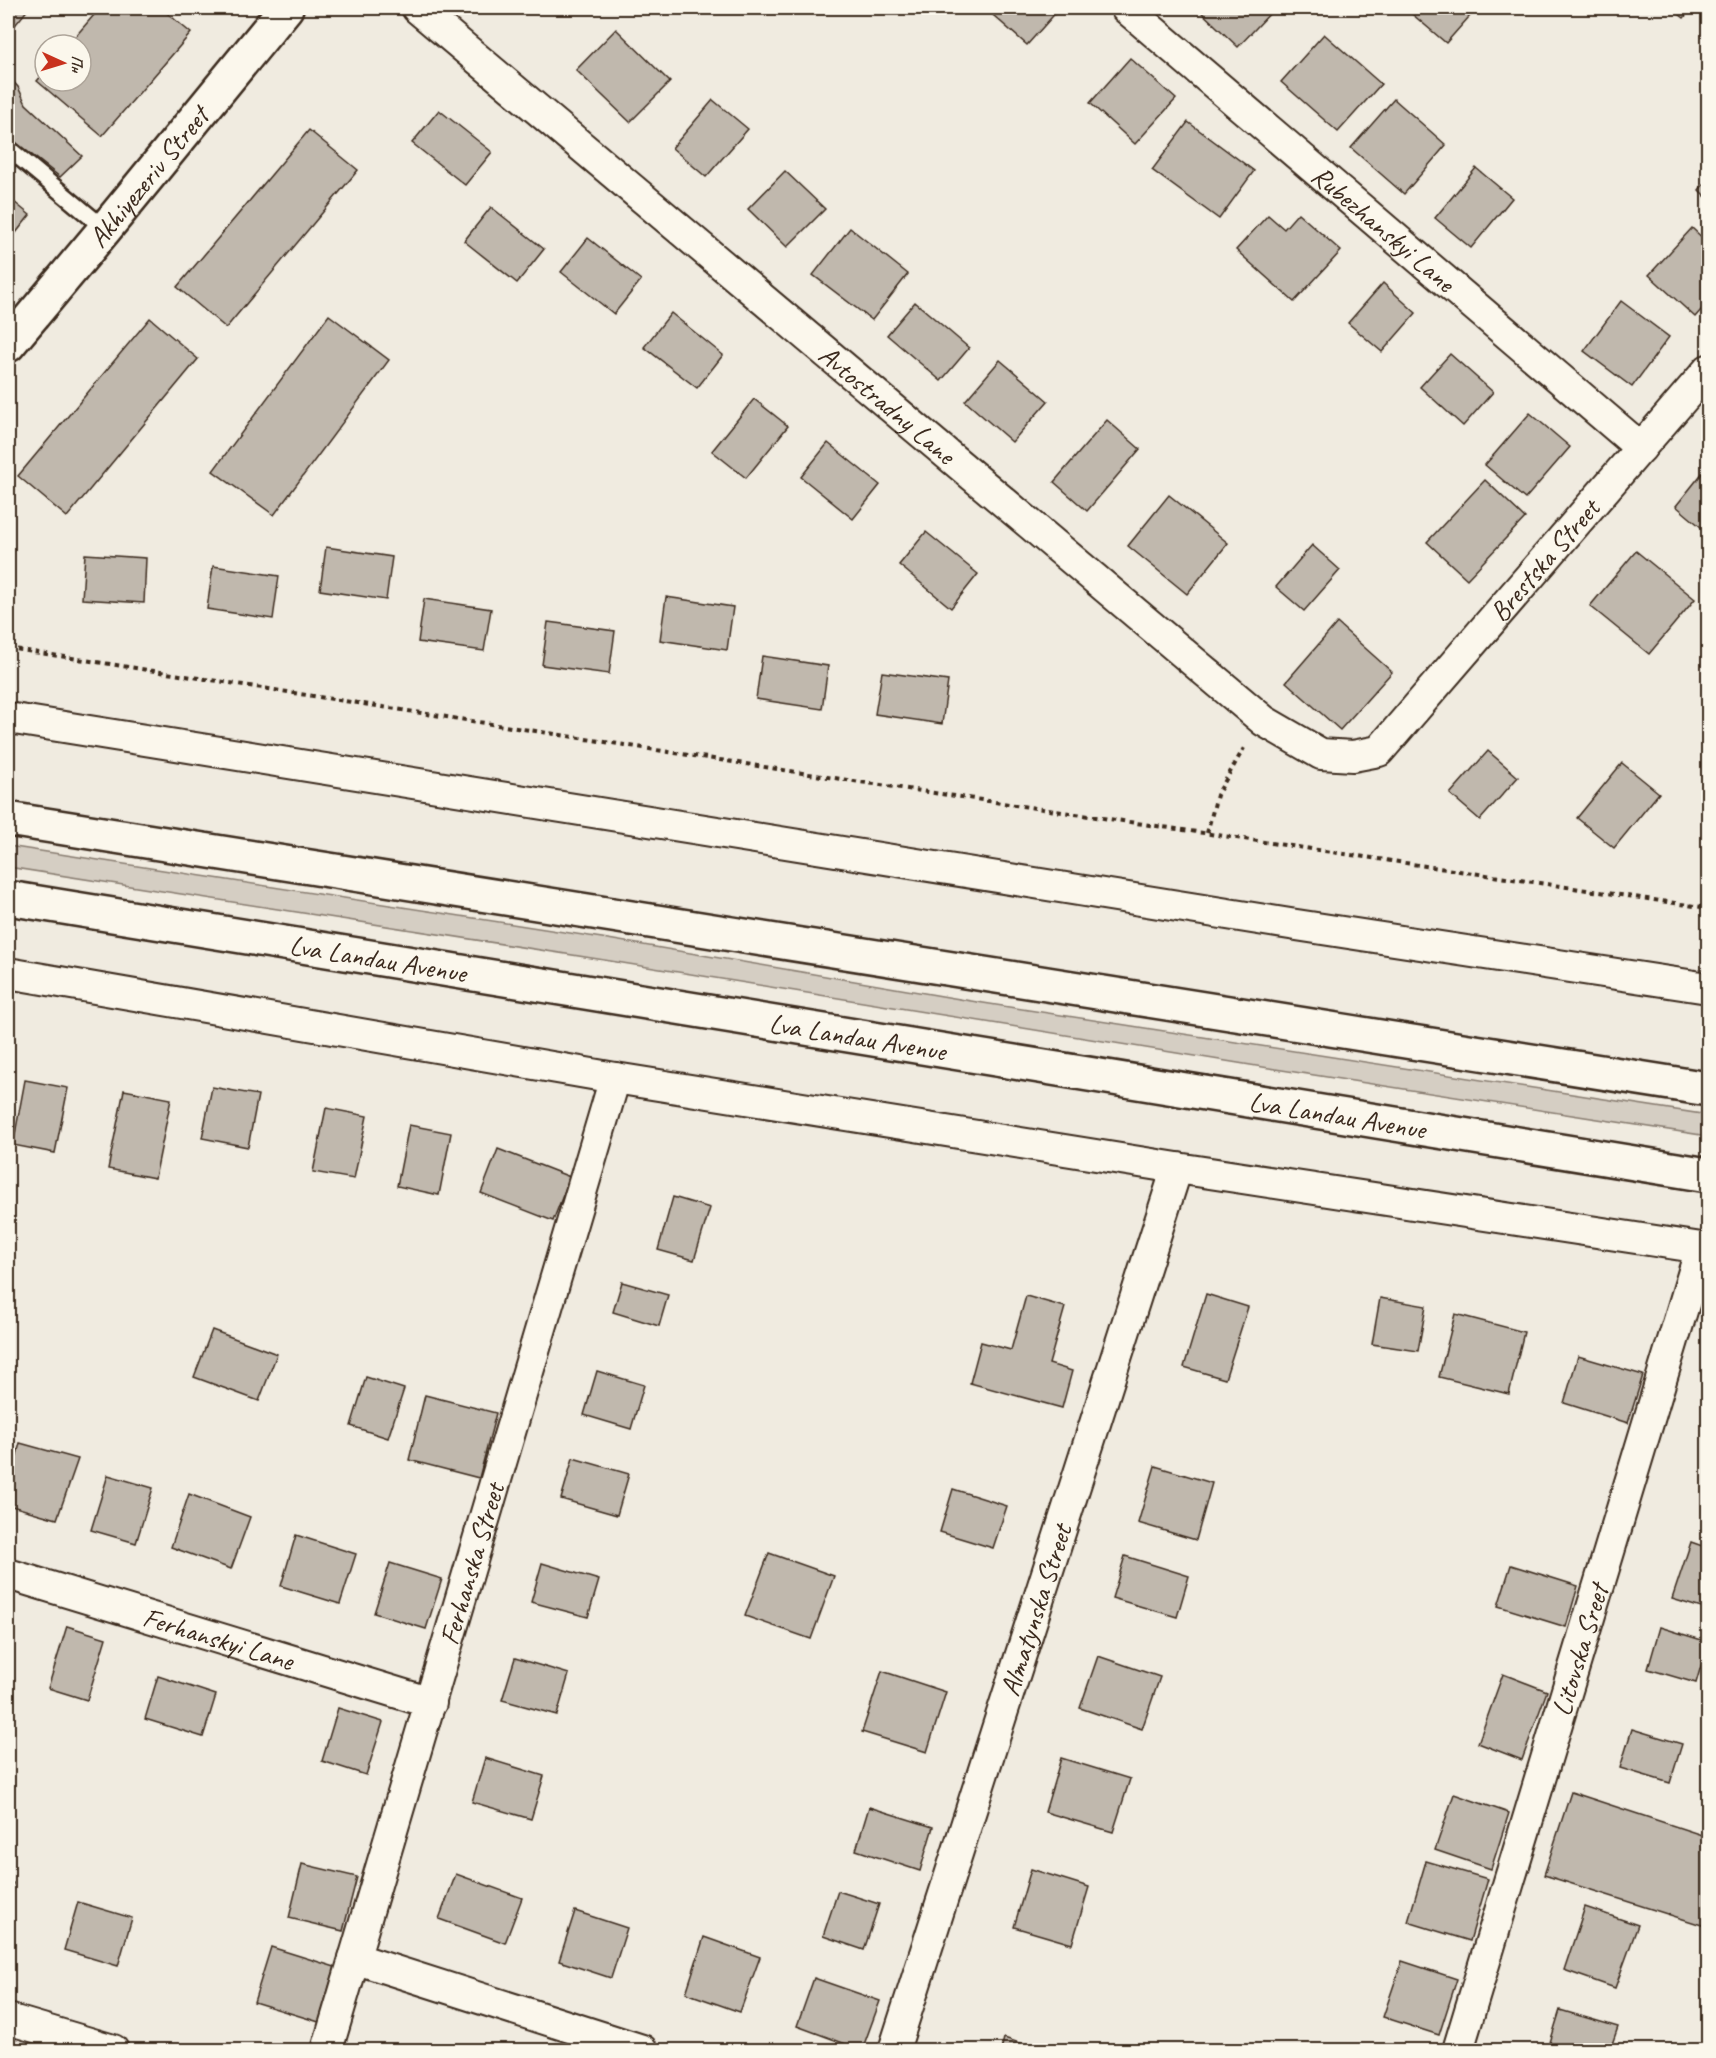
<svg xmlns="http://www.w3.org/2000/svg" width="1716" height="2058" font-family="Caveat,sans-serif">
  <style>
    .green { fill: #d5cec3; stroke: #887c70; stroke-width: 1.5 }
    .building { fill: #c0b8ad; stroke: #3b2a1e; stroke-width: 1.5 }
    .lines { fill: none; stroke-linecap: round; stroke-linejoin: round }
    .lane-casing { stroke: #3b2a1e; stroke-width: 20 }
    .street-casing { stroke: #3b2a1e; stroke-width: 34 }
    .secondary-casing { stroke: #3b2a1e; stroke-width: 38 }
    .primary-casing { stroke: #3b2a1e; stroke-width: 38 }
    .path { stroke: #3b2a1e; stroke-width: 4; stroke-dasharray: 4.5 4.5; stroke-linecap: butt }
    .lane { stroke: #fbf7ec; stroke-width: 15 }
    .street { stroke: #fbf7ec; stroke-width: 30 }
    .secondary { stroke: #fbf7ec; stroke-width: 33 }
    .primary { stroke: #fbf7ec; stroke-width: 33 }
    .labels { text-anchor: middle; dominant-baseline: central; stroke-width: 6; stroke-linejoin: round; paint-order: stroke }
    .street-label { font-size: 28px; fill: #3b2a1e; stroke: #fbf7ec }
  </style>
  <rect width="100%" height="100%" fill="#f0ebe0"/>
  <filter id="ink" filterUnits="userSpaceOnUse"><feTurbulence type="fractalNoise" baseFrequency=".0167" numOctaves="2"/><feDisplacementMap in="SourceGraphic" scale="12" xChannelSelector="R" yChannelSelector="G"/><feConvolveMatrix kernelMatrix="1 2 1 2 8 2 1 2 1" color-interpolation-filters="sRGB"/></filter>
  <g filter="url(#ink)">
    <!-- green -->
    <path class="green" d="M8 846 602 938 977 1002 1708 1115V1136L1269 1068 598 959 8 867Z"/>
    <!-- building -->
    <g class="building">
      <path d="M8 8H29L8 34Z"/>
      <path d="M100 8H161L191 33 102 136 37 81 45 72V81H81V45H68Z"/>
      <path d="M985 8H1060L1027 45Z"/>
      <path d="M1197 8H1275L1238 47Z"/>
      <path d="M1405 8H1477L1446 43Z"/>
      <path d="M1671 8H1692L1684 18Z"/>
      <path d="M616 29 670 82 630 122 576 70Z"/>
      <path d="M1324 34 1381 84 1338 132 1281 82Z"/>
      <path d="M1130 58 1176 99 1135 144 1090 103Z"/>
      <path d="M8 76 18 87 26 104 82 156 60 177 8 136Z"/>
      <path d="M1394 99 1446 145 1404 194 1351 148Z"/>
      <path d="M713 100 748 129 706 177 672 148Z"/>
      <path d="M439 110 492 152 465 185 412 143Z"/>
      <path d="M1188 122 1254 171 1219 219 1152 170Z"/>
      <path d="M309 130 358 170 226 328 177 287Z"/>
      <path d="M1476 168 1512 198 1471 248 1435 218Z"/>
      <path d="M785 171 825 209 787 247 748 209Z"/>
      <path d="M1708 179V199L1699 190Z"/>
      <path d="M8 197 30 215 8 243Z"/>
      <path d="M491 207 544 249 517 283 464 241Z"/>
      <path d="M1298 213 1341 251 1294 302 1236 250 1268 215 1284 229Z"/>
      <path d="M850 228 908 274 872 320 813 275Z"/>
      <path d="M1692 228 1708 243V302L1695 317 1649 275Z"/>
      <path d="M588 238 641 280 614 314 561 272Z"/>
      <path d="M1383 283 1416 313 1382 352 1348 323Z"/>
      <path d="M1621 301 1669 337 1632 387 1584 351Z"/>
      <path d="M915 302 969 348 941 381 887 335Z"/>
      <path d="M671 313 723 355 697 388 644 347Z"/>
      <path d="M329 315 389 360 274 515 213 471Z"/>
      <path d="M150 318 198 359 67 517 18 476Z"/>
      <path d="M1450 354 1493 392 1463 426 1420 387Z"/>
      <path d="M1000 360 1048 401 1012 442 965 401Z"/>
      <path d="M754 399 788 426 746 478 712 451Z"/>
      <path d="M1530 413 1570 447 1525 499 1485 465Z"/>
      <path d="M1107 420 1140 449 1087 511 1054 482Z"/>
      <path d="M828 443 880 485 853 519 801 477Z"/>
      <path d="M1708 466V533L1676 506Z"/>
      <path d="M1485 480 1525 518 1467 579 1427 542Z"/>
      <path d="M1169 495 1228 543 1187 594 1128 546Z"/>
      <path d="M926 532 978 574 951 608 899 565Z"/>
      <path d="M1312 545 1340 570 1304 611 1276 587Z"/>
      <path d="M326 547 392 557 386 600 320 590Z"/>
      <path d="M1636 551 1695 599 1649 654 1590 606Z"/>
      <path d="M85 554 146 558 144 603 82 599Z"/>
      <path d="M213 566 279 576 273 619 207 609Z"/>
      <path d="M666 597 733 607 727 650 660 640Z"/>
      <path d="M424 599 491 609 484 651 418 642Z"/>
      <path d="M548 622 615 631 609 674 542 665Z"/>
      <path d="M1337 623 1392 672 1340 730 1286 682Z"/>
      <path d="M762 656 828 666 822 709 756 699Z"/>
      <path d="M882 672 948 681 942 724 875 714Z"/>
      <path d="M1488 751 1518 777 1480 820 1450 794Z"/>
      <path d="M1622 763 1659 793 1614 848 1577 818Z"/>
      <path d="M25 1080 68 1088 55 1153 13 1145Z"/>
      <path d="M212 1087 258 1095 248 1147 202 1138Z"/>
      <path d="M124 1090 171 1099 155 1178 108 1169Z"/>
      <path d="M326 1108 367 1116 354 1179 313 1172Z"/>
      <path d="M409 1125 451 1133 439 1195 397 1186Z"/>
      <path d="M498 1149 570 1177 553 1221 481 1193Z"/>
      <path d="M673 1197 710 1208 694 1260 658 1250Z"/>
      <path d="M622 1282 668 1295 659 1326 613 1312Z"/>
      <path d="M1206 1294 1248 1307 1225 1379 1184 1367Z"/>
      <path d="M1026 1296 1065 1307 1049 1364 1072 1371 1062 1408 970 1383 981 1342 1011 1350Z"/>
      <path d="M1380 1298 1426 1306 1418 1351 1372 1344Z"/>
      <path d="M1455 1314 1524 1332 1509 1394 1439 1377Z"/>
      <path d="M212 1330 277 1354 259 1401 194 1377Z"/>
      <path d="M1578 1356 1643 1375 1628 1423 1564 1403Z"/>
      <path d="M597 1371 644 1385 631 1429 584 1415Z"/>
      <path d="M366 1377 404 1389 388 1438 351 1426Z"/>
      <path d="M425 1395 496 1413 479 1478 409 1460Z"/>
      <path d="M20 1443 78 1459 57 1519 8 1505V1489Z"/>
      <path d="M573 1458 629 1474 617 1515 561 1499Z"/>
      <path d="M1155 1466 1212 1483 1196 1540 1138 1523Z"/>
      <path d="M108 1475 153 1488 136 1543 91 1530Z"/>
      <path d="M953 1489 1007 1506 993 1548 940 1532Z"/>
      <path d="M189 1494 250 1517 231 1569 171 1547Z"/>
      <path d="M296 1535 356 1554 340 1604 281 1586Z"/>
      <path d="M1691 1542 1708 1548V1610L1672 1599Z"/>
      <path d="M769 1553 834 1576 811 1639 745 1616Z"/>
      <path d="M1125 1556 1189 1576 1177 1617 1112 1598Z"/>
      <path d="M390 1563 442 1579 426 1629 374 1613Z"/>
      <path d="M542 1563 599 1580 588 1617 531 1602Z"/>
      <path d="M1511 1565 1578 1586 1566 1627 1498 1606Z"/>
      <path d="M67 1626 106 1638 87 1700 48 1688Z"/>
      <path d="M1660 1627 1708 1642 1696 1683 1648 1669Z"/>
      <path d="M1098 1656 1160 1677 1142 1729 1080 1708Z"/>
      <path d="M515 1658 569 1674 557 1715 502 1700Z"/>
      <path d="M882 1671 946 1692 927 1752 862 1732Z"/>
      <path d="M1503 1674 1547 1691 1522 1760 1478 1743Z"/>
      <path d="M158 1676 216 1695 203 1737 145 1719Z"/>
      <path d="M338 1708 383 1722 366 1775 322 1761Z"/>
      <path d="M1632 1729 1682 1744 1670 1783 1620 1768Z"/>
      <path d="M485 1758 544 1776 531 1819 472 1802Z"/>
      <path d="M1061 1758 1130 1779 1113 1832 1045 1812Z"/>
      <path d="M1571 1792 1708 1837V1927L1544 1875Z"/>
      <path d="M1454 1794 1509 1813 1491 1869 1435 1850Z"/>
      <path d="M869 1807 933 1827 920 1871 856 1850Z"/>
      <path d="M1426 1861 1488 1879 1470 1941 1408 1922Z"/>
      <path d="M302 1864 357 1877 343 1931 289 1918Z"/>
      <path d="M1031 1869 1089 1887 1072 1944 1014 1927Z"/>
      <path d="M456 1874 522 1898 505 1943 439 1919Z"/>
      <path d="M8 1882 13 1883 8 1904Z"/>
      <path d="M838 1891 879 1904 864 1950 823 1936Z"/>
      <path d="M78 1902 132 1918 118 1966 64 1950Z"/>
      <path d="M1585 1907 1638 1925 1615 1988 1564 1970Z"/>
      <path d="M575 1911 627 1928 611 1978 559 1961Z"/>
      <path d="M704 1937 760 1957 740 2012 686 1993Z"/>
      <path d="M271 1947 335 1967 319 2022 254 2002Z"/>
      <path d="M1402 1961 1457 1979 1439 2035 1383 2017Z"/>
      <path d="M814 1978 880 2001 862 2050 797 2026Z"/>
      <path d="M1560 2010 1618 2027 1610 2050H1554L1548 2049Z"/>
      <path d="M1004 2038 1041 2050H1001Z"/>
    </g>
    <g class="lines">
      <!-- lane casing -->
      <g class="lane-casing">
        <path id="lane" d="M8 148 105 229"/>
      </g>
      <!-- street casing -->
      <g class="street-casing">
        <g id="street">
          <path id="s1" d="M417 8 1264 721 1321 754 1353 756 1379 751 1708 370"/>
          <path id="s2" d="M1126 8 1641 448"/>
          <path d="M8 718 1290 924 1708 988"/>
          <path d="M8 973 615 1078 1177 1168 1708 1249"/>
          <path id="s3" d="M8 1574 431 1703"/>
          <path d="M354 1958 642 2050"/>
          <path d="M8 2019 113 2050"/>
          <path id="s4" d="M327 2050 615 1078"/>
          <path id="s5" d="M894 2050 1177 1168"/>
          <path id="s6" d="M1458 2050 1701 1248"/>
        </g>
      </g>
      <!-- secondary casing -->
      <g class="secondary-casing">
        <g id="secondary">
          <path id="s7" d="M8 345 105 229 286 8"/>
        </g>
      </g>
      <!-- primary casing -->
      <g class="primary-casing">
        <g id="primary">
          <path d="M8 819 1708 1089"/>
          <path id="s8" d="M8 898 1708 1175"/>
        </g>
      </g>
      <!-- path -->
      <g class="path">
        <path d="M8 648 847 780 1708 908"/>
        <path d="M1207 833 1217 795 1244 748"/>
      </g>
      <!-- lane -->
      <use href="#lane" class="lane"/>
      <!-- street -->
      <use href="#street" class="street"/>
      <!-- secondary -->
      <use href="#secondary" class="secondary"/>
      <!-- primary -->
      <use href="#primary" class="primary"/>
    </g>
  </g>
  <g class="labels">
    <!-- street labels -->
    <g class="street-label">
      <text stroke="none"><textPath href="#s7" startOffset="219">Akhiyezeriv Street</textPath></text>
      <text stroke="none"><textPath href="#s2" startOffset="339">Rubezhanskyi Lane</textPath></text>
      <text stroke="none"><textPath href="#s1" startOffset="615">Avtostradny Lane</textPath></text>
      <text stroke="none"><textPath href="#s1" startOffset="1484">Brestska Street</textPath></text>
      <text stroke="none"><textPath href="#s8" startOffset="375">Lva Landau Avenue</textPath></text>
      <text stroke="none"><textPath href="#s8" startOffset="861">Lva Landau Avenue</textPath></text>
      <text stroke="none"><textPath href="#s8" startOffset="1347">Lva Landau Avenue</textPath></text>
      <text stroke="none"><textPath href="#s4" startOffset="507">Ferhanska Street</textPath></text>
      <text stroke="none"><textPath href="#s5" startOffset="462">Almatynska Street</textPath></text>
      <text stroke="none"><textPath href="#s3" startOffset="220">Ferhanskyi Lane</textPath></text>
      <text stroke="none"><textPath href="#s6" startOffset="418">Litovska Sreet</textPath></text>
    </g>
  </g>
  <!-- margin -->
  <rect width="1716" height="2058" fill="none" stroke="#fbf7ec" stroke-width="30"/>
  <rect x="15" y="15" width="1686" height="2028" fill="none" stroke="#3b2a1e" stroke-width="2" filter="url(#ink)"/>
  <!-- north arrow -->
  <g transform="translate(63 63) rotate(94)"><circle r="28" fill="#fbf7ec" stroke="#aea59a" stroke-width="1.5"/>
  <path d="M0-4.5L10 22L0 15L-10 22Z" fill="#c8321e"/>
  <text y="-9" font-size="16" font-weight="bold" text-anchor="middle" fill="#3b2a1e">Пн</text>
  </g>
</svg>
